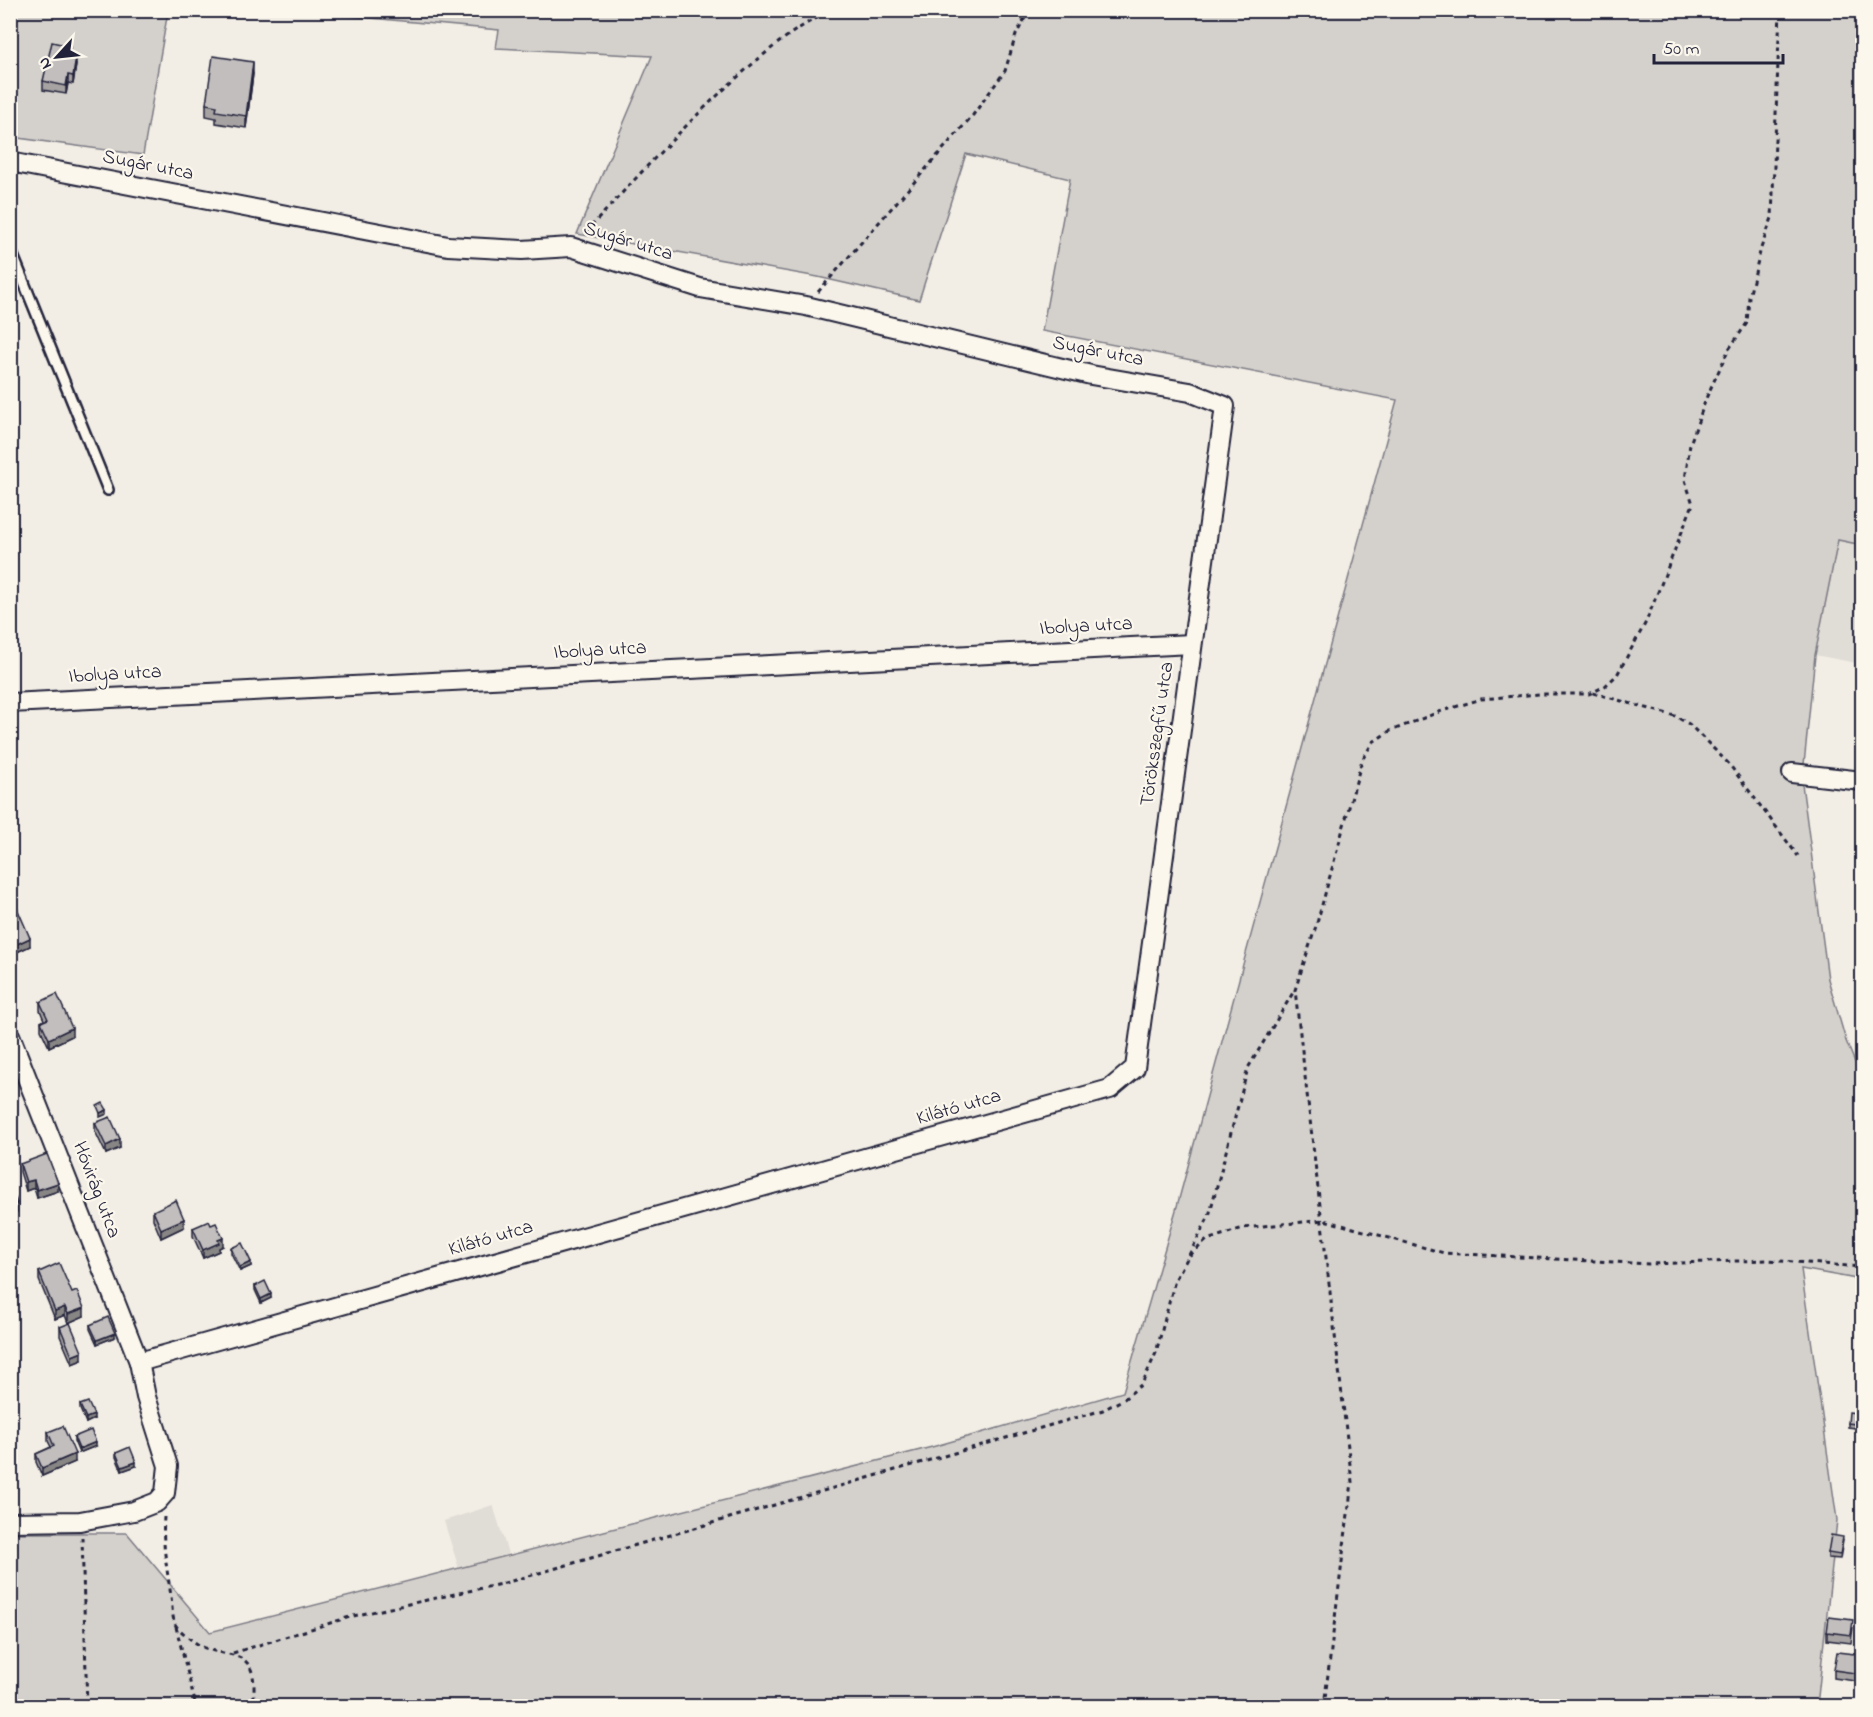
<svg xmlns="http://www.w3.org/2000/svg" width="1873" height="1717" font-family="'Indie Flower',sans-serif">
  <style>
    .built { fill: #e0dcd6 }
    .green { fill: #d4d1cc; stroke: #7b7a84; stroke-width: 1.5 }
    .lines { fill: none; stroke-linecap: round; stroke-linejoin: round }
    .lane-casing { stroke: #22223b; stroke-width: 14 }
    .street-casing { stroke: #22223b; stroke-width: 22 }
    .path { stroke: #22223b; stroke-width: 3; stroke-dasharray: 4.5 4.5; stroke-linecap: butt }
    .lane { stroke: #fbf7ec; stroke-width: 9 }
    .street { stroke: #fbf7ec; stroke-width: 18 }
    .rail-casing { stroke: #22223b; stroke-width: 7 }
    .rail { stroke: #fbf7ec; stroke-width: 4.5; stroke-dasharray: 14; stroke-linecap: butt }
    .wall { fill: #a7a3a3; stroke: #22223b; stroke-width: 1.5 }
    .shaded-wall { fill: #888585; stroke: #22223b; stroke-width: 1.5 }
    .building { fill: #c2bebe; stroke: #22223b; stroke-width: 1.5 }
    .labels { text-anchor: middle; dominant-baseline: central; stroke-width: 4.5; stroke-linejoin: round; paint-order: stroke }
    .street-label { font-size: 20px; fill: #22223b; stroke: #fbf7ec }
  </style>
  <rect width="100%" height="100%" fill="#f2eee5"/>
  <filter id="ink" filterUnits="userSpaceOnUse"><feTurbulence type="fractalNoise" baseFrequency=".0167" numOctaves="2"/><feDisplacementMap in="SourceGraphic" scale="12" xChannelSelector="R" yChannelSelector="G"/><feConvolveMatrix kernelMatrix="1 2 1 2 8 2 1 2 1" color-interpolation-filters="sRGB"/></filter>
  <g filter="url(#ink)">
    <!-- built -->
    <g class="built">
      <path d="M1838 540 1862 545V664L1815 655Z"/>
      <path d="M493 1505 509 1557 460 1572 444 1521Z"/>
    </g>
    <!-- green -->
    <g class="green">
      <path d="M11 11H168L143 155 11 137Z"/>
      <path d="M295 11H1862V545L1838 540 1815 655 1802 784 1828 979 1846 1041 1862 1079V1280L1801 1269 1837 1520 1817 1706H11L10 1533H127L210 1632 932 1447 1123 1392 1176 1210 1397 400 1042 331 1070 179 966 154 919 300 818 277 577 234 652 56 496 48 499 30Z"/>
    </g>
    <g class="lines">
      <!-- lane casing -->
      <g class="lane-casing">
        <path id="lane" d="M10 248 108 490"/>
      </g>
      <!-- street casing -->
      <g class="street-casing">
        <g id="street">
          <path d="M10 162 448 246 522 250 571 247 700 288 806 306 1091 375 1190 392 1225 406 1135 1068 1110 1089 139 1362"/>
          <path d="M10 703 1192 644"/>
          <path d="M1792 773 1862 781"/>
          <path d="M10 1035 139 1362 146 1397 168 1466 165 1493 157 1502 134 1511 80 1521 10 1522"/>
        </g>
      </g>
      <!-- path -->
      <g class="path">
        <path d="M585 233C638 176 690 118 749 67 775 45 803 21 836 10"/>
        <path d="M818 292 973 115 1005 71 1016 35 1029 10"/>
        <path d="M1593 693 1675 716 1689 724 1729 764 1798 856"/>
        <path d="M1189 1255 1209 1216 1248 1068 1294 991"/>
        <path d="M164 1517C162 1544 167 1569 171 1596 172 1605 172 1616 175 1624 177 1629 184 1633 188 1637 222 1668 261 1634 253 1706"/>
        <path d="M82 1537 87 1706"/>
        <path d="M176 1627 196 1706"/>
        <path d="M233 1653 353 1616 501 1584 1103 1410 1124 1399 1142 1384 1156 1353 1175 1280 1188 1257 1207 1240 1243 1228 1324 1220 1444 1253 1649 1264 1767 1260 1862 1267"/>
        <path d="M1324 1706 1352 1482 1295 990 1317 923 1362 760 1373 742 1388 732 1439 712 1481 699 1539 694H1589L1605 686 1617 675 1646 622 1693 504 1685 480 1690 444 1707 396 1729 349 1747 323 1749 297 1761 248 1772 218 1780 10"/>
      </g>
      <!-- lane -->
      <use href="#lane" class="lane"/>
      <!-- street -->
      <use href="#street" class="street"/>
      <!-- rail casing -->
      <g class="rail-casing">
        <path id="rail" d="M647 10 717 15 733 10"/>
      </g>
      <!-- rail -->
      <use href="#rail" class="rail"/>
    </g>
    <!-- wall -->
    <g class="wall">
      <path d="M70 56 76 65 73 84 68 83 66 94 43 90V81Z"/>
      <path d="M253 74 246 128 216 123V118L206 116V104Z"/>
      <path d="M10 911 30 946 17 952 10 937Z"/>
      <path d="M40 1002 72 1036 49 1047 41 1030V1022L44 1020 40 1010Z"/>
      <path d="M95 1123 120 1148 106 1154 95 1131Z"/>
      <path d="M20 1164 58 1191 37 1198 34 1188 26 1191 20 1172Z"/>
      <path d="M153 1211 184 1227 161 1238 153 1219Z"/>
      <path d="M193 1228 223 1246 219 1248V1251L203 1258 193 1236Z"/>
      <path d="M231 1248 251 1266 240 1271 231 1253Z"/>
      <path d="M39 1272 72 1293 84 1316 68 1323 65 1315 55 1319 39 1280Z"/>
      <path d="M255 1286 271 1298 261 1303 255 1290Z"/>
      <path d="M90 1325 115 1337 97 1344 90 1329Z"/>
      <path d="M60 1327 82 1360 72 1364 60 1336Z"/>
      <path d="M80 1405 94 1419 86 1423 80 1409Z"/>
      <path d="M1863 1414V1429L1848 1427V1423Z"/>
      <path d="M48 1432 75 1462 42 1476 36 1462V1454L51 1447 48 1441Z"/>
      <path d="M74 1437 96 1446 79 1453 74 1441Z"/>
      <path d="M116 1453 136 1466 122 1471 116 1457Z"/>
      <path d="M1843 1541 1840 1559 1828 1558V1553Z"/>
      <path d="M1853 1628 1851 1643 1827 1640V1632Z"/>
      <path d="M1863 1655 1862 1682 1834 1678V1670Z"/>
    </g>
    <!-- shaded-wall -->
    <g class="shaded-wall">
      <path d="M76 57V65L73 84V76Z"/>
      <path d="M253 62V74L246 128V116Z"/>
      <path d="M68 75V83L66 94V86Z"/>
      <path d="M30 938V946L17 952V944Z"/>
      <path d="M72 1028V1036L49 1047V1039Z"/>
      <path d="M107 1110V1114L100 1117V1113Z"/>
      <path d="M120 1139V1148L106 1154V1146Z"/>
      <path d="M34 1180V1188L26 1191V1182Z"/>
      <path d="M58 1183V1191L37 1198V1190Z"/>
      <path d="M17 1203V1212L10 1214V1206Z"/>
      <path d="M184 1219V1227L161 1238V1229Z"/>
      <path d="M223 1238V1246L219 1248V1251L203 1258V1250L218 1240Z"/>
      <path d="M251 1262V1266L240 1271V1267Z"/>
      <path d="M271 1294V1298L261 1303V1299Z"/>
      <path d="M65 1307V1315L55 1319V1311Z"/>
      <path d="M84 1308V1316L68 1323V1314Z"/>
      <path d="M115 1333V1337L97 1344V1340Z"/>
      <path d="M82 1352V1360L72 1364V1356Z"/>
      <path d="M94 1415V1419L86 1423V1418Z"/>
      <path d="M96 1442V1446L79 1453V1449Z"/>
      <path d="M75 1454V1462L42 1476V1468Z"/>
      <path d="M136 1462V1466L122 1471V1467Z"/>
    </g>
    <!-- building -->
    <g class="building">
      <path d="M52 42 70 46 69 55 76 57 73 76 68 75 66 86 43 81Z"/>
      <path d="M213 56 253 62 246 116 216 111 217 106 206 104Z"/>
      <path d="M17 908 30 938 17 944 10 929V911Z"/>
      <path d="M57 994 72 1028 49 1039 41 1022 48 1019 40 1002Z"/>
      <path d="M103 1103 107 1110 100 1113 97 1106Z"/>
      <path d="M110 1117 120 1139 106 1146 95 1123Z"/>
      <path d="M47 1154 58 1183 37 1190 34 1180 26 1182 20 1164Z"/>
      <path d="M12 1189 17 1203 10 1206V1190Z"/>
      <path d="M176 1200 184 1219 161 1229 153 1211Z"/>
      <path d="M209 1221 211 1225 216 1223 223 1238 218 1240 219 1243 203 1250 193 1228Z"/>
      <path d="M242 1243 251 1262 240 1267 231 1248Z"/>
      <path d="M59 1263 72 1293 77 1291 84 1308 68 1314 65 1307 55 1311 39 1272Z"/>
      <path d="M265 1281 271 1294 261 1299 255 1286Z"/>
      <path d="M108 1317 115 1333 97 1340 90 1325Z"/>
      <path d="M70 1323 82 1352 72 1356 60 1327Z"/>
      <path d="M88 1402 94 1415 86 1418 80 1405Z"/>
      <path d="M1849 1412 1863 1414V1425L1848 1423Z"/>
      <path d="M63 1426 75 1454 42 1468 36 1454 54 1446 48 1432Z"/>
      <path d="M91 1430 96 1442 79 1449 74 1437Z"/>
      <path d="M130 1447 136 1462 122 1467 116 1453Z"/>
      <path d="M1831 1535 1843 1537 1840 1555 1828 1553Z"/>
      <path d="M1829 1617 1853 1620 1851 1635 1827 1632Z"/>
      <path d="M1837 1652 1863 1655 1862 1674 1834 1670Z"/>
    </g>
  </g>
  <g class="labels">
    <!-- street labels -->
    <g class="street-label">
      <text transform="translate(148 166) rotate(11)">Sugár utca</text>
      <text transform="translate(628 242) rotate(17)">Sugár utca</text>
      <text transform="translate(1098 352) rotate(11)">Sugár utca</text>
      <text transform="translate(1086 627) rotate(-3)">Ibolya utca</text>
      <text transform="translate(600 651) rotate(-3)">Ibolya utca</text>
      <text transform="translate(115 675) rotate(-3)">Ibolya utca</text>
      <text transform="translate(1158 734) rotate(-82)">Törökszegfű utca</text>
      <text transform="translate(959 1108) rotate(-16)">Kilátó utca</text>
      <text transform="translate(96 1190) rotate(69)">Hóvirág utca</text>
      <text transform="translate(491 1239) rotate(-16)">Kilátó utca</text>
    </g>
  </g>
  <!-- margin -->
  <rect width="1873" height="1717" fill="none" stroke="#fbf7ec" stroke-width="36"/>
  <rect x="18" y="18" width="1837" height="1681" fill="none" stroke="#22223b" stroke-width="2" filter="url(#ink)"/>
  <!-- north arrow -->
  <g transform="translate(57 57) rotate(243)" stroke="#fbf7ec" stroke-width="4.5" paint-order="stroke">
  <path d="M0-4.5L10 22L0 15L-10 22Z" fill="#22223b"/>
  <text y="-9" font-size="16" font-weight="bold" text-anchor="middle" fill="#22223b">N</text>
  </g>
  <!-- scale -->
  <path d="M1654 54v9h129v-9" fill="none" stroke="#22223b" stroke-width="3"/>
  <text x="1663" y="54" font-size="18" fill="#22223b" stroke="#fbf7ec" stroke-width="4.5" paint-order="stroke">50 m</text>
</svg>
